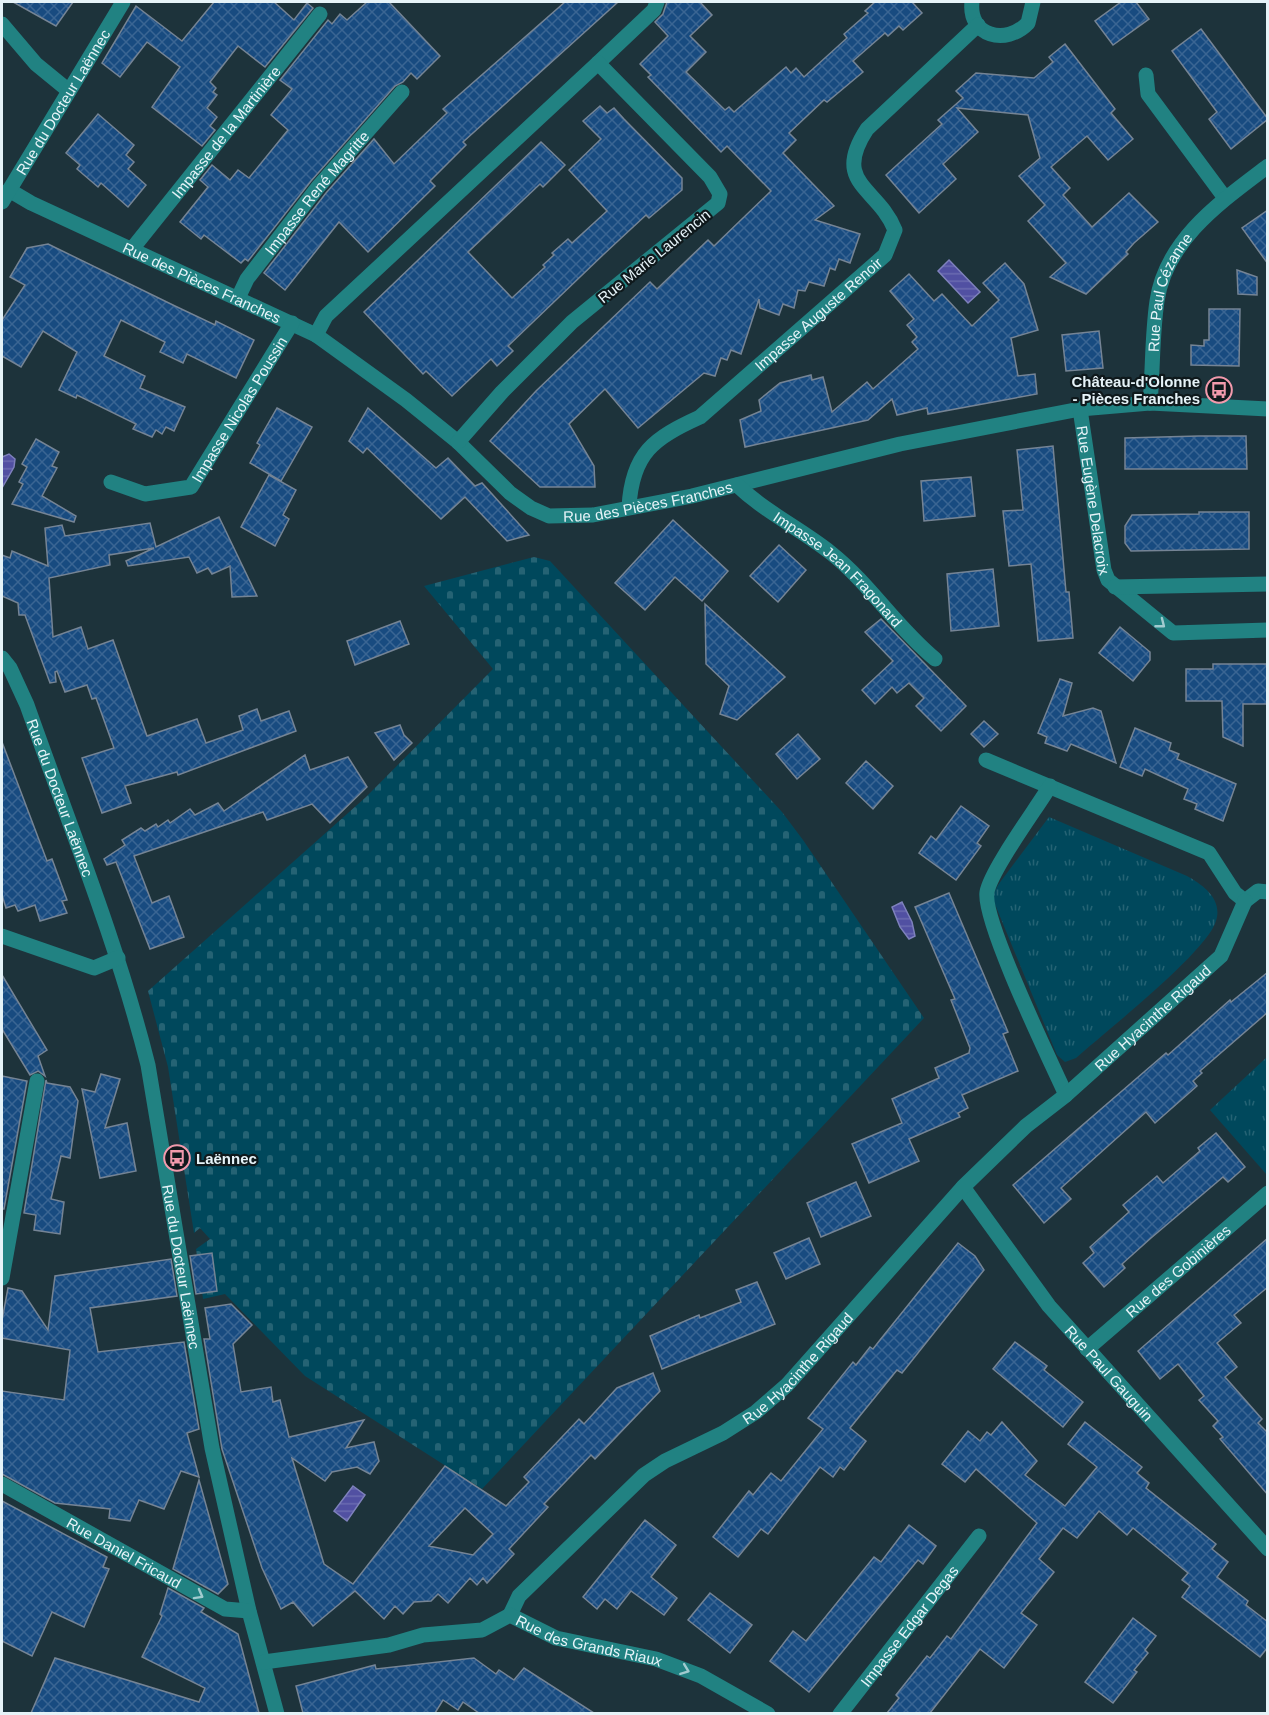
<svg xmlns="http://www.w3.org/2000/svg" width="1269" height="1715" font-family="Helvetica,sans-serif">
  <style>
    .grass { fill: url(#grass-tufts) }
    .cemetery { fill: url(#cemetery-stones) }
    .water { fill: url(#water-rules); stroke: #7e81bc; stroke-width: 1.5 }
    .building { fill: url(#building-cross-hatch); stroke: #758495; stroke-width: 1.5; fill-rule: evenodd }
    .lines { fill: none; stroke-linecap: round; stroke-linejoin: round }
    .minor { stroke: #218282; stroke-width: 15 }
    .oneway { stroke: #a1cbcf }
    .labels { text-anchor: middle; dominant-baseline: central; stroke-width: 4.5; stroke-linejoin: round; paint-order: stroke }
    .street-label { font-size: 15px; fill: #e6f3f8; stroke: #0f191c }
    .poi-label { font-size: 15px; font-weight: bold; fill: #e6f3f8; stroke: #0f191c; text-anchor: end }
  </style>
  <defs>
    <pattern id="grass-tufts" width="24" height="20" patternUnits="userSpaceOnUse" patternTransform="scale(1.5)"><rect width="24" height="20" fill="#00485c"/><path d="M3 7l-1-3M5 7V3M7 7l1-3M15 17l-1-3M17 17v-4M19 17l1-3" fill="none" stroke="#256374"/></pattern>
    <pattern id="cemetery-stones" width="16" height="16" patternUnits="userSpaceOnUse" patternTransform="scale(1.5)"><rect width="16" height="16" fill="#00485c"/><path d="M2 7V4a2 2 0 0 1 4 0v3zM10 15v-3a2 2 0 0 1 4 0v3z" fill="#256374"/></pattern>
    <pattern id="water-rules" width="6" height="5" patternUnits="userSpaceOnUse" patternTransform="scale(1.5)"><rect width="6" height="5" fill="#5150a2"/><path d="M0 2.5h6" fill="none" stroke="#6a6ab0"/></pattern>
    <pattern id="building-cross-hatch" width="8" height="8" patternUnits="userSpaceOnUse" patternTransform="scale(1.5)"><rect width="8" height="8" fill="#184b80"/><path d="M0 0l8 8M0 8l8-8" fill="none" stroke="#3a6593"/></pattern>
  </defs>
  <rect width="100%" height="100%" fill="#1d333b"/>
  <!-- grass -->
  <g class="grass">
    <path d="M1049 817 1187 876C1203 885 1223 899 1216 921 1207 952 1104 1033 1076 1058L1065 1062 1057 1055 992 897 998 885Z"/>
    <path d="M1267 1057 1268 1175H1267L1210 1110Z"/>
  </g>
  <!-- cemetery -->
  <path class="cemetery" d="M534 557 550 561 782 812 803 840 924 1018 482 1489 305 1376 225 1294 203 1299 196 1249 210 1239 200 1228 194 1233 168 1067 148 991 366 797 493 669 424 586Z"/>
  <!-- water -->
  <g class="water">
    <path d="M949 260 980 292 968 303 938 271Z"/>
    <path d="M9 454 15 459 14 467 2 488V457Z"/>
    <path d="M902 902 912 922 915 936 909 939 900 927 892 907Z"/>
    <path d="M353 1486 365 1495 347 1521 334 1511Z"/>
  </g>
  <!-- building -->
  <g class="building">
    <path d="M13 2H73L56 26Z"/>
    <path d="M214 2H274L294 20 307 3 313 8 265 67 238 46 210 82 216 88 213 92 217 95 207 108 217 117 210 126 215 130 202 146 152 107 180 67 147 42 120 77 102 63 136 6 182 41Z"/>
    <path d="M367 2H389L440 56 417 79 411 73 403 82 395 86 311 181 248 261 245 259 241 263 204 235 201 239 180 222 208 187 200 180 212 165 230 180 238 170 249 178 288 130 271 115 292 89 280 80 328 20 332 24 340 14 347 20Z"/>
    <path d="M565 2H618L463 142 466 145 430 181 435 186 368 252 339 222 285 290 264 273 326 193 374 139 394 164 447 113 443 109Z"/>
    <path d="M667 2H700L712 15 690 36 706 52 686 72 725 110 729 107 734 112 786 67 791 73 796 68 804 77 847 38 844 34 868 13 865 11 875 2H912L922 13 903 30 899 26 888 36 885 33 853 61 863 72 827 102 824 100 789 133 796 140 783 153 834 206 815 220 860 234 850 263 839 259 835 270 830 268 824 286 809 282 805 291 798 290 794 308 783 304 779 315 760 308 759 299 741 354 731 350 727 360 721 358 715 376 704 373 638 428 605 389 569 424 594 466 595 487H540L490 441 536 391 650 282 657 289 708 240 714 246 771 191 727 146 721 152 648 77 651 75 640 64 668 36 655 22 663 14Z"/>
    <path d="M1121 2H1136L1149 19 1113 45 1095 21Z"/>
    <path d="M1201 29 1268 119 1231 149 1209 119 1217 112 1172 51Z"/>
    <path d="M1065 44 1115 109 1111 113 1133 139 1108 160 1087 136 1051 167 1070 188 1063 195 1092 227 1129 193 1158 222 1134 243 1126 252 1128 254 1086 294 1050 277 1066 263 1028 221 1045 205 1019 176 1040 158 1028 115 957 108 978 132 943 164 956 179 919 213 886 175 942 124 938 120 963 98 956 91 976 73 1034 78 1053 62 1049 57Z"/>
    <path d="M600 106 607 113 614 108 624 119 682 178V190L649 218 646 215 604 254 508 346 513 351 497 366 491 359 452 396 426 371 423 374 364 312 541 142 565 165 543 187 540 184 468 252 512 298 545 267 543 265 554 255 552 253 568 239 572 243 607 211 569 170 601 139 583 121Z"/>
    <path d="M98 114 134 145 126 155 134 162 128 169 146 185 128 207 101 183 98 187 77 169 80 165 66 153Z"/>
    <path d="M1268 210V264L1242 228Z"/>
    <path d="M48 244 175 306 215 325 216 321 254 340 236 378 187 354 183 363 160 352 165 342 121 320 104 356 145 376 140 388 185 407 174 431 166 427 162 434 156 430 152 437 133 429 136 424 77 395 76 398 59 390 77 352 43 331 21 367 2 356V320L25 285 10 277 27 248Z"/>
    <path d="M1005 263 1024 284 1038 330 1011 338 1018 376 1035 374 1037 394 928 414 927 408 897 415 892 399 868 420 745 447 740 420 761 411 759 400 780 383 811 375 812 380 823 377 832 412 867 382 873 389 918 349 912 342 917 337 907 325 914 319 890 291 909 274 934 301 942 294 972 326 999 300 983 283Z"/>
    <path d="M1237 270 1257 277V295L1238 294Z"/>
    <path d="M1209 309H1240L1239 366 1191 365V345L1204 346V340H1209Z"/>
    <path d="M1099 331 1103 368 1066 371 1062 335Z"/>
    <path d="M277 408 312 427 281 481 250 463 260 445 257 443Z"/>
    <path d="M368 408 436 468 448 458 475 486 482 483 529 535 507 541 465 497 441 519 367 448 363 453 349 441Z"/>
    <path d="M1199 436H1246L1247 469H1125V438Z"/>
    <path d="M36 439 59 452 52 466 57 468 42 496 76 516 74 522 12 504 23 484 19 482 27 467 22 464Z"/>
    <path d="M1053 446 1066 592H1069L1073 638 1038 641 1031 564 1009 566 1003 511 1023 510 1017 450Z"/>
    <path d="M269 475 296 490 283 515 289 519 275 546 241 527Z"/>
    <path d="M971 477 975 516 924 521 921 481Z"/>
    <path d="M1199 512H1249V549L1131 551 1125 543V526L1132 515 1199 514Z"/>
    <path d="M219 517 257 596 232 597 230 566 212 574 208 568 197 573 189 557 128 566 126 561 154 548 109 555 110 565 49 578 53 637 81 627 88 649 113 640 147 736 197 719 206 743 243 730 239 716 257 709 261 721 289 711 296 731 178 775 177 772 125 786 131 803 102 813 82 758 114 748 96 698 92 699 87 685 65 692 57 671 55 672 56 682 50 683 25 615H19L18 603 2 596V555L10 558 12 551 48 566 45 528 62 525 65 536 150 523 156 547Z"/>
    <path d="M673 520 728 571 702 601 675 577 645 610 615 583Z"/>
    <path d="M779 545 806 570 778 602 750 576Z"/>
    <path d="M993 569 999 626 951 631 947 574Z"/>
    <path d="M705 604 785 677 737 720 720 714 729 686 706 664Z"/>
    <path d="M881 619 966 706 941 731 916 706 924 698 909 683 897 693 892 687 875 704 862 690 893 661 865 632Z"/>
    <path d="M400 621 409 644 355 665 347 641Z"/>
    <path d="M1120 627 1150 652V660L1133 681 1099 653Z"/>
    <path d="M1213 664H1268V704H1243V746L1223 737 1222 701H1186V669H1213Z"/>
    <path d="M1060 679 1072 683 1063 716 1093 708 1101 711 1116 763 1071 744 1067 751 1045 743 1047 737 1038 733Z"/>
    <path d="M984 721 998 734 984 747 971 734Z"/>
    <path d="M400 725 404 735 412 743 394 760 375 733Z"/>
    <path d="M1135 728 1171 743 1169 750 1179 754 1177 759 1236 784 1223 821 1195 809 1197 804 1184 799 1188 789 1145 769 1142 776 1120 767Z"/>
    <path d="M798 734 820 759 797 779 776 754Z"/>
    <path d="M2 742 47 861 52 859 67 900 62 901 67 913 40 921 35 905 18 911 15 905 6 908 2 895Z"/>
    <path d="M305 755 310 770 348 757 367 787 330 823 312 804 267 820 263 812 134 856 152 903 169 896 184 937 150 949 116 862 107 865 104 859 125 845 122 840 141 828 145 831 156 824 158 827 168 820 170 823 190 809 195 815 218 803 224 811Z"/>
    <path d="M866 761 893 786 873 809 846 783Z"/>
    <path d="M961 806 989 826 977 843 981 846 956 880 919 853 931 836 936 840Z"/>
    <path d="M949 893 1008 1032 1003 1034 1018 1071 962 1095 968 1108 958 1113 960 1117 909 1139 919 1161 869 1183 852 1144 902 1123 892 1099 939 1078 935 1068 969 1053 970 1048 951 1000 955 999 915 907Z"/>
    <path d="M1268 972V1012L1200 1071 1202 1073 1193 1081 1197 1086 1155 1123 1146 1112 1061 1188 1071 1199 1044 1223 1013 1185 1166 1053 1168 1055 1230 1000 1231 1002Z"/>
    <path d="M2 975 47 1050 38 1056 45 1076 38 1071 30 1075 2 1029Z"/>
    <path d="M101 1074 120 1079 105 1128 127 1123 136 1171 100 1178 82 1089 95 1092Z"/>
    <path d="M2 1076 27 1081 4 1209H2Z"/>
    <path d="M46 1080 47 1083 70 1087 78 1101 70 1158 61 1156 51 1199 64 1202 60 1234 34 1230 36 1215 24 1213Z"/>
    <path d="M1216 1133 1245 1167 1228 1182 1223 1177 1151 1238 1122 1264 1125 1268 1104 1287 1083 1263 1094 1253 1090 1247 1129 1212 1123 1205 1157 1176 1163 1183 1200 1151 1198 1148Z"/>
    <path d="M856 1182 871 1216 821 1237 807 1203Z"/>
    <path d="M809 1238 820 1264 786 1279 774 1253Z"/>
    <path d="M1268 1238V1287L1234 1315 1241 1323 1217 1343 1237 1367 1225 1377 1262 1419 1258 1423 1268 1433V1495L1220 1439 1223 1437 1213 1426 1218 1421 1199 1400 1204 1396 1178 1364 1160 1379 1138 1351Z"/>
    <path d="M958 1243 975 1256 984 1270 902 1373 897 1370 850 1428 866 1441 844 1470 840 1467 833 1477 820 1467 768 1534 761 1529 738 1557 713 1537 749 1491 753 1495 771 1473 781 1481 823 1429 808 1418 853 1362 856 1365 870 1347 873 1349 880 1340Z"/>
    <path d="M212 1253 217 1291 196 1294 190 1256Z"/>
    <path d="M171 1259 177 1296 90 1308 98 1352 184 1342 199 1429 187 1433 199 1477 181 1471 164 1509 139 1500 130 1521 109 1518 110 1509 55 1503 2 1474V1391L64 1400 70 1350 2 1338V1320L8 1288 22 1291 48 1330 55 1276Z"/>
    <path d="M757 1282 775 1324 662 1369 650 1336 699 1315 700 1318 741 1302 736 1290Z"/>
    <path d="M231 1304 252 1325 233 1344 241 1392 271 1387 273 1402 280 1400 289 1437 364 1420 346 1448 374 1442 379 1461 370 1474 357 1467 332 1472 325 1481 292 1458 324 1564 353 1584 445 1466 506 1506 529 1482 524 1477 579 1419 584 1424 617 1388 653 1373 660 1391 595 1459 591 1455 544 1504 548 1507 509 1549 514 1554 487 1583 483 1578 477 1585 470 1578 448 1603 438 1594 431 1601 414 1602 403 1614 395 1606 384 1619 355 1591 313 1626 293 1602 281 1609 262 1568 222 1449 204 1339H210L205 1308ZM465 1508 493 1534 473 1555 429 1546Z"/>
    <path d="M1015 1342 1047 1366 1044 1370 1083 1402 1063 1427 993 1369Z"/>
    <path d="M1002 1422 1037 1461 1025 1475 1065 1506 1097 1467 1068 1444 1085 1422 1142 1467 1137 1473 1149 1483 1146 1488 1216 1544 1212 1549 1228 1562 1217 1577 1248 1601 1246 1605 1268 1622V1647L1260 1657 1182 1597 1190 1586 1182 1580 1188 1573 1133 1528 1127 1535 1099 1511 1077 1538 1063 1528 1039 1559 1054 1572 1021 1613 1037 1625 1004 1668 980 1649 930 1713H887L899 1698 896 1695 927 1656 930 1658 947 1636 951 1639 1037 1523 976 1469 965 1482 942 1464 968 1431 980 1441 987 1432 991 1435Z"/>
    <path d="M199 1480 228 1584 218 1594 173 1569Z"/>
    <path d="M2 1501 107 1557 103 1567 109 1569 84 1627 52 1612 32 1656 2 1641Z"/>
    <path d="M645 1520 676 1545 651 1577 677 1598 664 1615 631 1591 617 1609 605 1599 597 1609 583 1597Z"/>
    <path d="M909 1525 936 1546 923 1564 918 1560 809 1692 770 1661 793 1631 806 1641 874 1557 881 1562Z"/>
    <path d="M168 1588 204 1608 201 1612 238 1634 259 1713H31L55 1658 199 1702 205 1688 142 1657 162 1616 160 1614Z"/>
    <path d="M710 1593 752 1625 730 1653 688 1620Z"/>
    <path d="M1133 1618 1156 1636 1145 1650 1148 1653 1134 1670 1137 1672 1113 1703 1085 1682Z"/>
    <path d="M474 1658 496 1674 499 1670 514 1680 524 1668 594 1713H479L463 1702 458 1710 443 1700 435 1713H303L296 1686 375 1665 376 1669Z"/>
  </g>
  <g class="lines">
    <!-- minor -->
    <g class="minor">
      <path d="M972 2C968 36 1006 46 1028 23L1033 2"/>
      <path d="M2 24 36 64 69 91"/>
      <path d="M598 63 654 10 657 2"/>
      <path d="M1146 75 1148 94 1225 198"/>
      <path id="s1" d="M9 190 31 203 316 335 406 400 458 442 510 493 531 508 549 516 593 515 692 496 900 444 1080 409 1150 403 1268 409"/>
      <path id="s2" d="M2 202 123 2"/>
      <path id="s3" d="M132 249 320 14"/>
      <path id="s4" d="M238 298 247 279 318 187 402 92"/>
      <path d="M316 335 326 316 598 63 710 177 720 194 718 203 572 322 502 392 458 442"/>
      <path id="s5" d="M1150 403C1153 369 1152 335 1157 301 1166 239 1222 201 1268 166"/>
      <path id="s6" d="M1080 409 1104 570 1108 580 1173 633 1268 630"/>
      <path id="s7" d="M111 482 145 494 191 487 292 323"/>
      <path id="s8" d="M737 485C765 512 801 529 831 553 870 584 896 627 935 659"/>
      <path id="s9" d="M629 507C632 453 654 438 700 417L885 255 895 230C878 187 831 184 867 129L978 25"/>
      <path d="M1115 587 1268 584"/>
      <path id="s10" d="M2 658 10 668 27 705C69 824 117 942 148 1065L212 1448 249 1611 277 1714"/>
      <path d="M986 760 1209 853 1235 893 1245 901 1258 891 1268 892"/>
      <path d="M1050 786C1036 809 991 870 987 892 982 920 1050 1060 1066 1095"/>
      <path d="M2 936 94 968 118 958"/>
      <path id="s11" d="M963 1187 1049 1306 1268 1549"/>
      <path d="M2 1278 37 1081"/>
      <path id="s12" d="M1087 1349 1268 1193"/>
      <path id="s13" d="M2 1484 225 1609 249 1611"/>
      <path id="s14" d="M510 1615 519 1596 644 1475 665 1461 723 1433 756 1412 787 1385 963 1187 1026 1126 1066 1095 1221 956 1245 901"/>
      <path id="s15" d="M510 1615 556 1638 656 1659 701 1676 768 1714"/>
      <path d="M264 1662 389 1645 423 1635 482 1630 510 1615"/>
      <path id="s16" d="M840 1714 979 1536"/>
    </g>
  </g>
  <!-- one-way arrows -->
  <defs><path id="oneway-chevron" d="M-2-3.5L2.5 0L-2 3.5" fill="none" stroke-width="1.6" stroke-linecap="round" stroke-linejoin="round" transform="scale(1.5)"/></defs>
  <g class="oneway">
    <use href="#oneway-chevron" transform="translate(1161 624) rotate(38)"/>
    <use href="#oneway-chevron" transform="translate(199 1595) rotate(29)"/>
    <use href="#oneway-chevron" transform="translate(685 1670) rotate(21)"/>
  </g>
  <!-- icons -->
  <defs>
    <g id="bus-ring" transform="scale(1.35)"><circle r="9.5" fill="#0f191c" stroke="#f29aac" stroke-width="1.5"/><path d="M-5-6H5V4H4V6H2V4H-2V6H-4V4H-5ZM-3.5-4V0h7V-4ZM-3.5 1.2v1.5H-2V1.2ZM2 1.2v1.5H3.5V1.2Z" fill="#f29aac"/></g>
  </defs>
  <g fill-rule="evenodd">
    <use href="#bus-ring" x="1219" y="390"/>
    <use href="#bus-ring" x="177" y="1158"/>
  </g>
  <g class="labels">
    <!-- street labels -->
    <g class="street-label">
      <text stroke="none"><textPath href="#s2" startOffset="117">Rue du Docteur Laënnec</textPath></text>
      <text stroke="none"><textPath href="#s3" startOffset="150">Impasse de la Martinière</textPath></text>
      <text stroke="none"><textPath href="#s4" startOffset="132">Impasse René Magritte</textPath></text>
      <text transform="translate(654 256) rotate(-39)">Rue Marie Laurencin</text>
      <text stroke="none"><textPath href="#s1" startOffset="214">Rue des Pièces Franches</textPath></text>
      <text stroke="none"><textPath href="#s5" startOffset="114">Rue Paul Cézanne</textPath></text>
      <text stroke="none"><textPath href="#s9" startOffset="280">Impasse Auguste Renoir</textPath></text>
      <text stroke="none"><textPath href="#s7" startOffset="174">Impasse Nicolas Poussin</textPath></text>
      <text stroke="none"><textPath href="#s6" startOffset="92">Rue Eugène Delacroix</textPath></text>
      <text stroke="none"><textPath href="#s1" startOffset="736">Rue des Pièces Franches</textPath></text>
      <text stroke="none"><textPath href="#s8" startOffset="132">Impasse Jean Fragonard</textPath></text>
      <text stroke="none"><textPath href="#s10" startOffset="152">Rue du Docteur Laënnec</textPath></text>
      <text stroke="none"><textPath href="#s14" startOffset="884">Rue Hyacinthe Rigaud</textPath></text>
      <text stroke="none"><textPath href="#s10" startOffset="638">Rue du Docteur Laënnec</textPath></text>
      <text stroke="none"><textPath href="#s12" startOffset="120">Rue des Gobinières</textPath></text>
      <text stroke="none"><textPath href="#s14" startOffset="384">Rue Hyacinthe Rigaud</textPath></text>
      <text stroke="none"><textPath href="#s11" startOffset="237">Rue Paul Gauguin</textPath></text>
      <text stroke="none"><textPath href="#s13" startOffset="140">Rue Daniel Fricaud</textPath></text>
      <text stroke="none"><textPath href="#s16" startOffset="112">Impasse Edgar Degas</textPath></text>
      <text stroke="none"><textPath href="#s15" startOffset="84">Rue des Grands Riaux</textPath></text>
    </g>
    <!-- poi labels -->
    <g class="poi-label">
      <text x="1200" y="381">Château-d'Olonne<tspan x="1200" dy="17">- Pièces Franches</tspan></text>
      <text x="196" y="1158" text-anchor="start">Laënnec</text>
    </g>
  </g>
  <!-- border -->
  <rect width="1269" height="1715" fill="none" stroke="#e6f3f8" stroke-width="6"/>
</svg>
